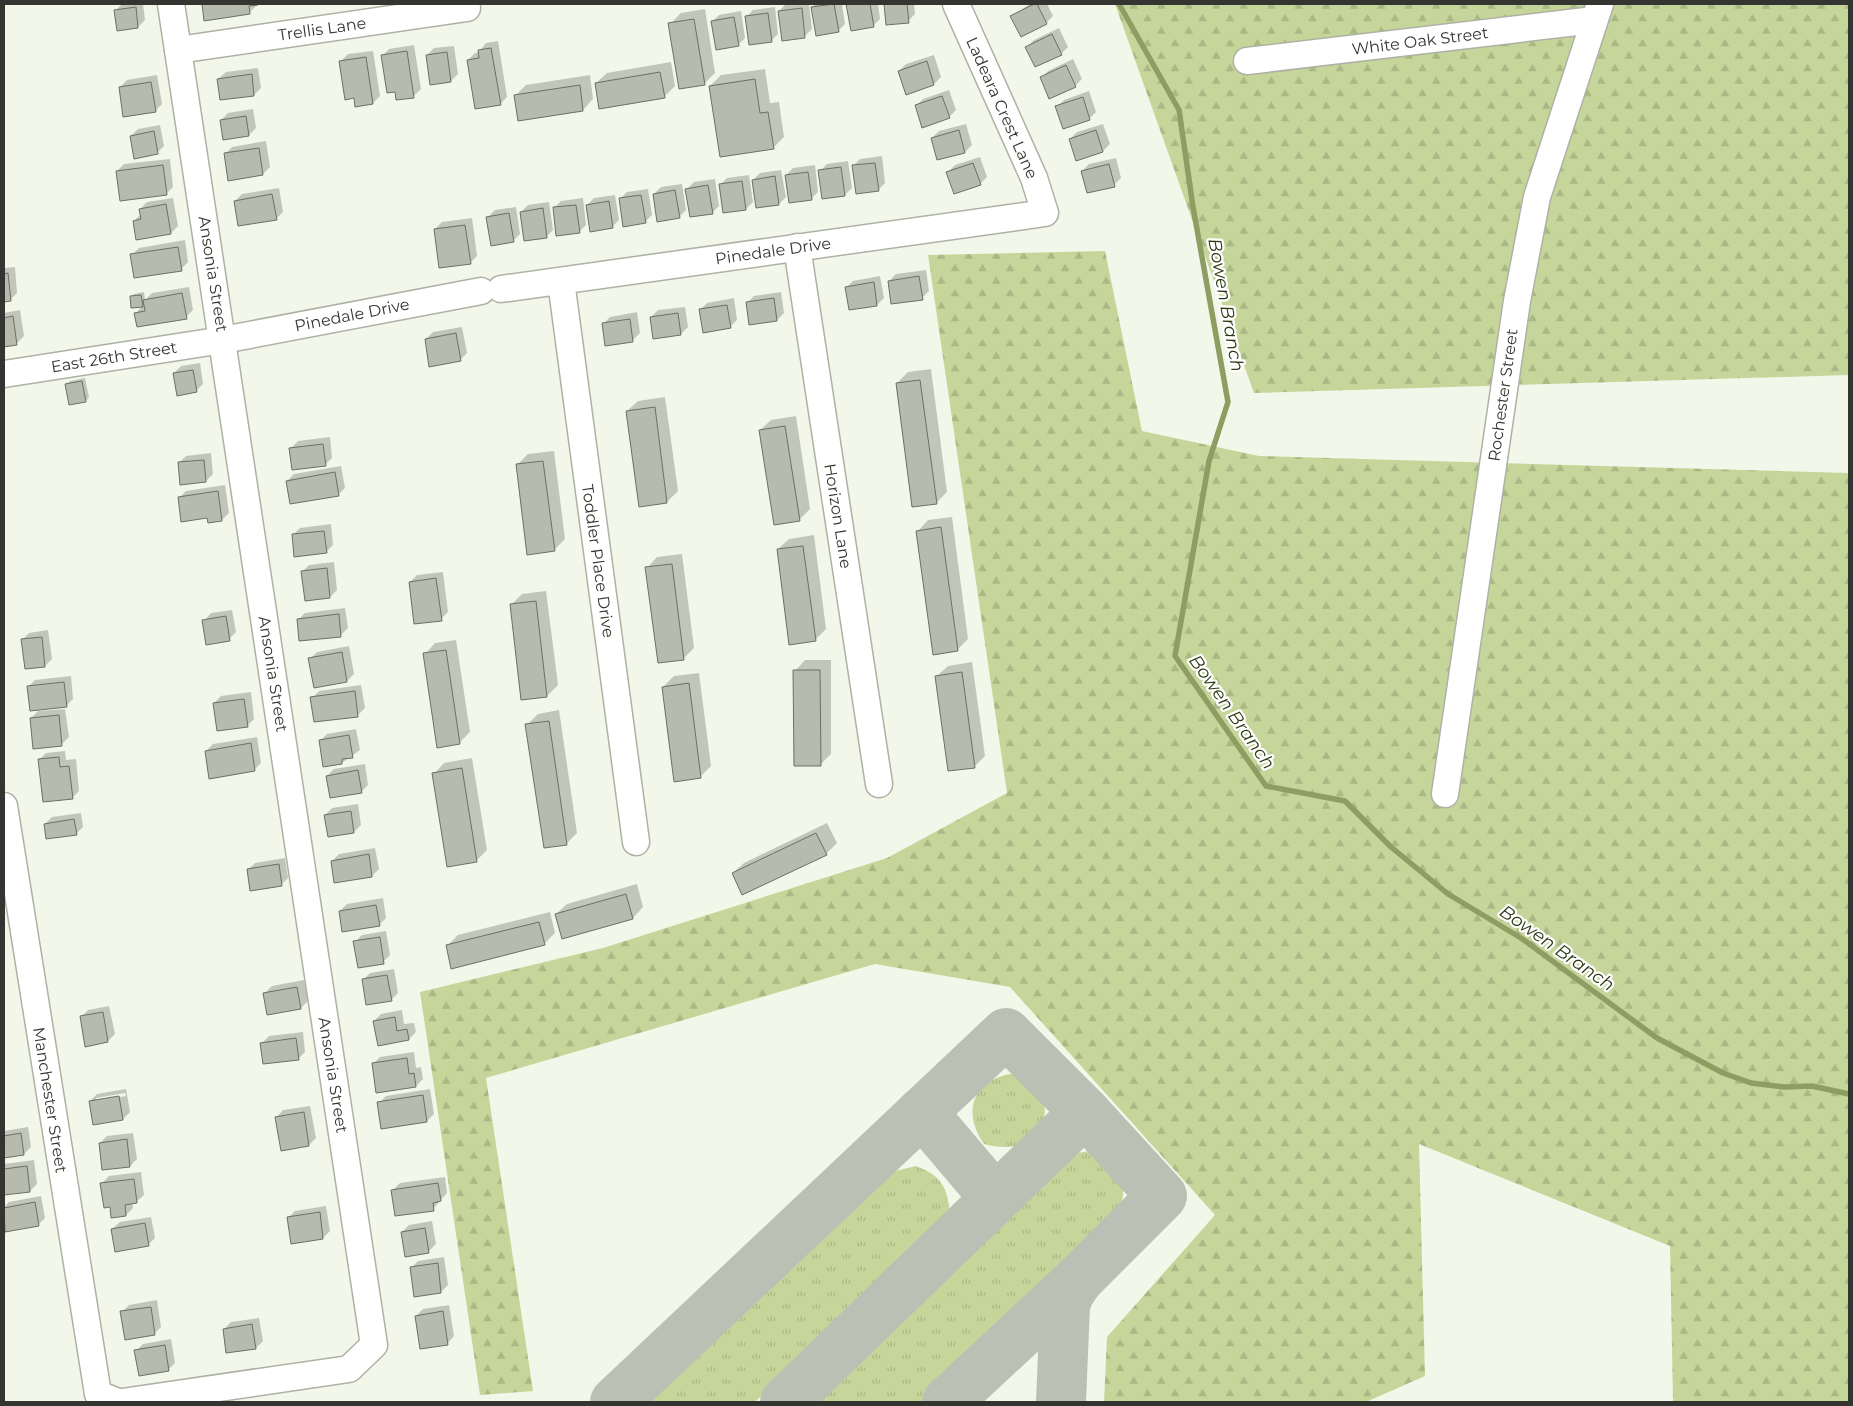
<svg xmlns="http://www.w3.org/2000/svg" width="1853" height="1406" font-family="Montserrat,sans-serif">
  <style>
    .grass { fill: url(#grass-tufts) }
    .forest { fill: url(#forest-firs) }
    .shadow { fill: #0003; fill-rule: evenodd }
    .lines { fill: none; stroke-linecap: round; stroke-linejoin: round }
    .stream { stroke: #8e9d62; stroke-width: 5.5 }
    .taxiway { stroke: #bcc0b4; stroke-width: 50 }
    .building { fill: #b7bbae; stroke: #6c7064 }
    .minor-casing { stroke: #aeb2a4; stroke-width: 29 }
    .minor { stroke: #fff; stroke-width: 26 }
    .labels { text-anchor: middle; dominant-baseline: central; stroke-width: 4.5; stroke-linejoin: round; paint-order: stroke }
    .street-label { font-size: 16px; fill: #343530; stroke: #fff }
    .water-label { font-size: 18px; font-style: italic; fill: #303815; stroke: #fff }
  </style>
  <defs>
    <pattern id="grass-tufts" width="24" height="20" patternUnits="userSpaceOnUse" patternTransform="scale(1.25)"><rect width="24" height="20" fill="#c6d69a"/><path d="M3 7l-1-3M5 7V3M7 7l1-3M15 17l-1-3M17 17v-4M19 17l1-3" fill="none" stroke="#abb885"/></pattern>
    <pattern id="forest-firs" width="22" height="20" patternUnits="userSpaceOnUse" patternTransform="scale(1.25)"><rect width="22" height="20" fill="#c6d69a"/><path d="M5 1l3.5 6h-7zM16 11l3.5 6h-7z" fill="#abb885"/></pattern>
  </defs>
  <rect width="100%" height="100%" fill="#f3f7e9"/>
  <!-- grass -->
  <g class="grass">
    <path d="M1015 1073C1069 1095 1044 1162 984 1144 961 1111 973 1079 1015 1073Z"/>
    <path d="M1090 1151C1127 1165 1131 1193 1112 1225 1106 1235 1096 1243 1089 1252L927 1402H799L1063 1155Z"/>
    <path d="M916 1166C942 1176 947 1187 950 1214L755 1402H648L891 1172Z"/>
  </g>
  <!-- forest -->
  <g class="forest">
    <path d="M1115 4H1849V375L1254 393Z"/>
    <path d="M1105 251 1142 431 1259 456 1849 473V1402H1673L1670 1246 1419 1144 1425 1376 1366 1402H1104L1107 1337 1215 1215 1010 987 875 964 486 1078 533 1391 480 1395 420 992 603 948 887 858 1007 793 928 255Z"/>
  </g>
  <!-- shadow -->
  <g class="shadow">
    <path d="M122 4H143L145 20 138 27 116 10Z"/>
    <path d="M203 4H258L250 12 206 19Z"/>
    <path d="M786 4H809L812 29 805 36 783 39 779 11Z"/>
    <path d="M816 4H842L845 24 838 31 812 7Z"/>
    <path d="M848 4H878L880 19 873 26 852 30Z"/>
    <path d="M885 4H914L915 14 908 21 887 24Z"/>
    <path d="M1030 4H1047L1053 16 1046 23 1021 35 1012 16Z"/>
    <path d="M775 7 778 34 771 41 746 17 753 10Z"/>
    <path d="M705 9 715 73 704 84 670 24 681 13Z"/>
    <path d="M741 11 745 38 738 45 712 22 719 15Z"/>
    <path d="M1059 28 1068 47 1061 54 1027 47 1034 40Z"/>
    <path d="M498 41 507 97 500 104 468 60 475 53 479 52 486 43Z"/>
    <path d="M414 45 421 89 414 96 396 91 382 56 389 49Z"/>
    <path d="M454 46 458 74 451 81 427 55 434 48Z"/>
    <path d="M373 51 380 96 373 103 355 97 341 61 348 54Z"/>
    <path d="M934 55 941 77 934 84 899 71 906 64Z"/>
    <path d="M1073 59 1082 79 1075 86 1041 78 1048 71Z"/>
    <path d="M671 62 675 86 664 97 596 83 607 73Z"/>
    <path d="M258 68 261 88 254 95 218 79 226 72Z"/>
    <path d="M765 69 770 103 779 102 784 137 773 148 710 86 721 75Z"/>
    <path d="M157 75 162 104 155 111 120 87 127 80Z"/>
    <path d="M590 75 593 99 583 110 515 96 526 85Z"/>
    <path d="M949 90 956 110 949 117 916 106 923 99Z"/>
    <path d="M1089 91 1096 112 1089 119 1057 107 1064 100Z"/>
    <path d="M253 109 256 128 249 135 221 120 228 113Z"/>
    <path d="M966 124 972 145 965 152 932 138 939 131Z"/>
    <path d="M1103 124 1110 144 1103 151 1070 139 1077 132Z"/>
    <path d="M160 125 164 146 157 153 131 136 138 129Z"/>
    <path d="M266 141 270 167 263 174 229 179 225 154 232 147Z"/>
    <path d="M882 156 885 183 878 190 853 166 860 159Z"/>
    <path d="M980 157 987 177 980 184 948 172 955 165Z"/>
    <path d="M1116 158 1121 178 1114 185 1082 171 1089 164Z"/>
    <path d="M170 159 173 187 166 194 117 171 124 164Z"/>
    <path d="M848 161 852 188 845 195 824 198 820 171 827 164Z"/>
    <path d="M815 165 818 192 811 199 786 175 793 168Z"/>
    <path d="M781 170 786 197 779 204 753 180 760 173Z"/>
    <path d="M749 175 753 202 746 209 720 185 727 178Z"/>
    <path d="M715 179 719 206 712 213 687 189 694 182Z"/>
    <path d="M682 184 686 210 679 217 654 194 661 187Z"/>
    <path d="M279 188 283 212 276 219 235 201 242 194Z"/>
    <path d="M648 189 652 215 645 222 620 199 627 192Z"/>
    <path d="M615 195 619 220 612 227 587 205 594 198Z"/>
    <path d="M173 198 178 226 171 233 134 221 141 214 140 209 147 202Z"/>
    <path d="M583 198 586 225 579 232 554 208 561 201Z"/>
    <path d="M549 202 553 230 546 237 521 212 528 205Z"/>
    <path d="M516 207 520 234 513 241 488 217 495 210Z"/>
    <path d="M472 218 477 256 470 263 435 229 442 222Z"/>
    <path d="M185 240 188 262 181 269 132 255 139 248Z"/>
    <path d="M15 267 17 293 10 300H4V268Z"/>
    <path d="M926 270 929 291 922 298 889 281 896 274Z"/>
    <path d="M880 276 884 298 877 305 850 309 846 288 853 281Z"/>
    <path d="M189 287 193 310 186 317 136 313 143 305 132 307 131 297 134 294 144 292 145 300 152 293Z"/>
    <path d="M781 292 784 313 777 320 750 324 747 303 754 296Z"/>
    <path d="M734 298 737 320 730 327 700 310 707 303Z"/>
    <path d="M685 307 688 327 681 334 651 317 658 310Z"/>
    <path d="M20 310 24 336 17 343 4 345V313Z"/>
    <path d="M637 312 640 333 633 340 603 324 610 317Z"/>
    <path d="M462 327 467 353 460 360 426 339 433 332Z"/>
    <path d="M200 363 203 384 196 391 174 373 181 366Z"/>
    <path d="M931 369 947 492 936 503 897 383 908 372Z"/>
    <path d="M85 378 89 397 86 401 67 384 70 381Z"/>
    <path d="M665 397 678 491 667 502 640 505 627 411 638 401Z"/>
    <path d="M796 416 810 509 799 520 760 430 771 420Z"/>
    <path d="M330 437 332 458 325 465 291 448 298 441Z"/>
    <path d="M554 451 565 539 554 550 517 465 528 454Z"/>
    <path d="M211 453 213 474 206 481 179 463 186 456Z"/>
    <path d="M341 466 345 488 338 495 287 481 294 474Z"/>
    <path d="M225 485 229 513 222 520 208 516 179 498 186 491Z"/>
    <path d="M952 517 968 639 957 650 918 531 928 520Z"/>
    <path d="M331 524 333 545 326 552 293 535 300 528Z"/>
    <path d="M814 535 826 629 815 640 778 549 789 539Z"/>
    <path d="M682 554 694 648 684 658 647 568 657 557Z"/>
    <path d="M334 562 337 590 330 597 302 572 309 565Z"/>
    <path d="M443 572 448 612 441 619 410 582 417 575Z"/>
    <path d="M546 591 558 685 547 696 522 699 511 605 522 594Z"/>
    <path d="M345 608 348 628 341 635 298 620 305 613Z"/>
    <path d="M232 610 236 632 229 639 204 621 211 613Z"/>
    <path d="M48 630 52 659 45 666 22 640 29 633Z"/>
    <path d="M456 640 470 732 459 743 425 654 435 643Z"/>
    <path d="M349 646 354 674 347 681 310 659 317 652Z"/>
    <path d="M805 660H831V754L820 765 795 671Z"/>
    <path d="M972 662 985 756 974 767 937 676 948 666Z"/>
    <path d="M699 673 711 766 700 777 663 687 674 676Z"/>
    <path d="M71 676 73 699 66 706 28 687 35 680Z"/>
    <path d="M361 685 365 708 358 715 312 698 319 691Z"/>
    <path d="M251 692 254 719 247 726 214 703 221 696Z"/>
    <path d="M65 709 69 737 62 744 31 718 38 711Z"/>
    <path d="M559 710 577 833 566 844 527 725 538 714Z"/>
    <path d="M356 729 360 750 342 763 320 741 327 734Z"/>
    <path d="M257 737 261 763 254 770 206 751 213 744Z"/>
    <path d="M65 751 66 760 76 759 79 791 72 798 39 760 46 753Z"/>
    <path d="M472 758 487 850 476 861 434 774 444 763Z"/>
    <path d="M365 764 368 785 361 792 327 776 334 769Z"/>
    <path d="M358 804 361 825 354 832 325 815 332 808Z"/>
    <path d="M81 813 83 827 76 834 45 824 52 817Z"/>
    <path d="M827 823 837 843 826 854 733 873 744 863Z"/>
    <path d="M375 848 379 869 372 876 332 861 339 854Z"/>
    <path d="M285 858 288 878 281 885 248 870 255 863Z"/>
    <path d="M637 884 643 907 633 918 556 914 567 904Z"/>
    <path d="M383 898 386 918 379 925 340 911 347 904Z"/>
    <path d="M550 912 555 933 544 944 447 946 458 935Z"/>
    <path d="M386 931 390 955 383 962 355 942 362 935Z"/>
    <path d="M394 969 398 993 391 1000 363 980 370 973Z"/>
    <path d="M304 980 308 1001 301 1008 265 993 272 986Z"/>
    <path d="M109 1006 115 1034 108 1041 81 1017 88 1010Z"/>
    <path d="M402 1010 404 1024 414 1023 416 1032 409 1039 374 1021 381 1014Z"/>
    <path d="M303 1032 305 1052 298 1059 262 1043 269 1036Z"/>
    <path d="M414 1052 416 1068 421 1067 423 1079 416 1086 373 1064 380 1057Z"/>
    <path d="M126 1089 130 1112 123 1119 90 1101 97 1094ZM125 1093 126 1096 96 1101V1098Z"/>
    <path d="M430 1089 434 1114 427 1121 379 1103 386 1096Z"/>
    <path d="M310 1106 316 1138 309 1145 276 1118 283 1110Z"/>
    <path d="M28 1127 31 1147 24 1154 4 1157V1131Z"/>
    <path d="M133 1133 137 1159 130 1166 100 1143 107 1136Z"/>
    <path d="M34 1160 37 1184 30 1191 4 1194V1164Z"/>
    <path d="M141 1172 144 1195 136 1202 132 1203 133 1208 126 1215 111 1206 102 1183 109 1176Z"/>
    <path d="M445 1177 447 1193 433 1209 393 1190 400 1183Z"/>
    <path d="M41 1196 45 1218 38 1225 6 1231 4 1207 9 1202Z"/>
    <path d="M326 1206 330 1231 323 1238 288 1218 295 1211Z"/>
    <path d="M151 1217 155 1238 148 1245 112 1229 120 1222Z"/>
    <path d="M432 1221 436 1244 429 1251 406 1256 402 1232 409 1225Z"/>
    <path d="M444 1257 448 1285 441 1292 411 1268 418 1261Z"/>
    <path d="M157 1300 161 1327 154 1334 122 1312 129 1305Z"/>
    <path d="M449 1305 454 1336 447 1344 416 1316 423 1309Z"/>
    <path d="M259 1318 263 1341 256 1348 224 1329 231 1322Z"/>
    <path d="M171 1339 175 1363 168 1370 136 1351 143 1344Z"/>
  </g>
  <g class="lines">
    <!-- stream -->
    <path class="stream" d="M1119 4 1179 110 1193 207 1228 402 1209 461 1175 656 1266 786 1345 801 1391 847 1448 894 1521 938 1657 1038 1723 1073 1751 1083 1785 1087 1812 1086 1849 1094"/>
    <!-- taxiway -->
    <g class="taxiway">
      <path d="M922 1112 995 1198"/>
      <path d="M615 1402 1006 1033 1085 1112 1162 1196 1078 1280 947 1402"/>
      <path d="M785 1402 1085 1112"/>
      <path d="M1061 1402 1065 1305 1069 1294 1078 1280"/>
    </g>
  </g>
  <!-- building -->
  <g class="building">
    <path d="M202 4H258V5L249 6 250 14 204 21Z"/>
    <path d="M834 4 839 32 816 36 811 7Z"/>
    <path d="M846 4H870L874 27 851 31Z"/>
    <path d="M884 4H907L909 23 886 25Z"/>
    <path d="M1034 4H1037L1047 24 1021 37 1010 16Z"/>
    <path d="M136 7 138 28 117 31 114 10Z"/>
    <path d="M802 8 805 38 782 41 778 11Z"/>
    <path d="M768 13 772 42 749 45 745 16Z"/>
    <path d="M734 17 739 46 716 50 711 21Z"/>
    <path d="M694 19 705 85 679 89 668 23Z"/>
    <path d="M1052 34 1062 55 1035 67 1025 47Z"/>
    <path d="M491 48 501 105 475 109 467 60 479 58 478 50Z"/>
    <path d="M407 51 414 98 396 100 395 92 387 93 381 55Z"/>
    <path d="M447 52 451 82 430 85 426 55Z"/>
    <path d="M366 57 373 104 355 107 354 98 345 100 339 61Z"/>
    <path d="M927 61 934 85 906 95 898 71Z"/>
    <path d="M1066 65 1076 87 1049 99 1040 77Z"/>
    <path d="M660 72 665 98 599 109 595 83Z"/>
    <path d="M252 74 254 96 220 100 217 79Z"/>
    <path d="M755 79 760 113 768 112 774 149 720 157 709 86Z"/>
    <path d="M151 82 156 112 123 117 119 87Z"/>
    <path d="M580 85 583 111 518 121 514 95Z"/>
    <path d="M942 96 950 118 922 128 915 105Z"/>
    <path d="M1083 97 1090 120 1063 129 1055 106Z"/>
    <path d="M246 116 249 136 223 140 220 120Z"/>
    <path d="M959 130 965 153 937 160 931 138Z"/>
    <path d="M1096 130 1103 152 1076 161 1069 139Z"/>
    <path d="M154 131 158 154 134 159 130 136Z"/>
    <path d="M259 148 263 175 228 181 224 153Z"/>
    <path d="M875 163 879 191 856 194 852 165Z"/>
    <path d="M973 163 981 185 954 194 946 172Z"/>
    <path d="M1109 164 1115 187 1087 193 1081 171Z"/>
    <path d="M163 165 167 195 120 201 116 171Z"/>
    <path d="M841 167 845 196 822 199 818 170Z"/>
    <path d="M808 172 812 200 789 203 785 175Z"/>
    <path d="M775 176 779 205 756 208 752 180Z"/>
    <path d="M742 181 746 210 723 213 719 184Z"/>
    <path d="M708 185 713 214 690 217 685 189Z"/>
    <path d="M675 190 680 218 657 222 653 194Z"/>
    <path d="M272 194 277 220 238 226 234 201Z"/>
    <path d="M641 195 646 223 623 227 619 198Z"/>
    <path d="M609 201 613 228 590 232 586 205Z"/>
    <path d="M166 204 171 234 136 240 133 221 141 219 139 209Z"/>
    <path d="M576 205 580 233 556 236 553 207Z"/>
    <path d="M543 208 547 238 524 241 520 212Z"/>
    <path d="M509 213 514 242 491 246 486 217Z"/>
    <path d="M465 225 471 264 439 268 434 229Z"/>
    <path d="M178 247 182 271 134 278 130 254Z"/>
    <path d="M8 273 11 301 4 302V274Z"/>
    <path d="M919 276 923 300 891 304 888 281Z"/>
    <path d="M874 282 877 306 849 310 845 287Z"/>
    <path d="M182 293 187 319 137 327 134 313 145 311 143 300Z"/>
    <path d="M141 295 143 307 131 308 130 296Z"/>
    <path d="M774 298 777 321 749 325 746 302Z"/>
    <path d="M727 305 731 328 703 333 699 309Z"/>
    <path d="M678 313 681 335 653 339 650 317Z"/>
    <path d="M13 316 17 345 4 347V318Z"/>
    <path d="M630 319 633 342 605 346 602 323Z"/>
    <path d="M456 333 461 361 429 367 425 339Z"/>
    <path d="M193 370 197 392 177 396 173 373Z"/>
    <path d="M920 380 937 504 912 507 896 383Z"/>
    <path d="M82 381 86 402 69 405 65 384Z"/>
    <path d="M655 407 667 503 639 507 626 411Z"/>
    <path d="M785 426 800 521 774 525 759 430Z"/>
    <path d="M323 444 326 466 292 470 289 448Z"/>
    <path d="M204 460 206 482 180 485 178 462Z"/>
    <path d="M543 461 555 551 527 555 516 464Z"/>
    <path d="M335 472 339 496 290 504 286 481Z"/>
    <path d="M218 491 222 521 208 523 207 518 181 522 178 497Z"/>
    <path d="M941 527 958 651 933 655 916 531Z"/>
    <path d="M324 531 327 553 294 557 292 534Z"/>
    <path d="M803 546 816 641 789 645 777 549Z"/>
    <path d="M672 564 684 660 658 663 645 567Z"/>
    <path d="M327 568 330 598 305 601 301 571Z"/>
    <path d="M436 578 442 621 414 624 409 582Z"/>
    <path d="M536 601 547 697 521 700 510 604Z"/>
    <path d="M339 614 341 637 299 641 297 619Z"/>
    <path d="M226 616 230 641 206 645 202 620Z"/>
    <path d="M42 637 45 667 25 669 21 639Z"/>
    <path d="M446 650 460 744 437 748 423 653Z"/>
    <path d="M342 652 347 682 314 688 308 658Z"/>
    <path d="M793 670H820L821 766H794Z"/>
    <path d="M962 672 975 768 948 771 935 676Z"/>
    <path d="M64 682 67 707 30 711 27 686Z"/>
    <path d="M689 683 701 778 674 782 662 687Z"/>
    <path d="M355 691 358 717 314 722 310 697Z"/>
    <path d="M244 699 248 727 217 731 213 703Z"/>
    <path d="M59 715 62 746 33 749 30 718Z"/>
    <path d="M549 721 567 845 544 848 525 724Z"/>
    <path d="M349 735 353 758 342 759V764L323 767 319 740Z"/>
    <path d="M251 743 255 771 209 779 205 751Z"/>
    <path d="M59 757 60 767 69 766 73 799 43 802 38 759Z"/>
    <path d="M462 768 477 862 447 867 432 773Z"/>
    <path d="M358 770 362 793 330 798 326 776Z"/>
    <path d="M351 811 354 833 328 837 324 815Z"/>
    <path d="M74 819 77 835 46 839 44 824Z"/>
    <path d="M816 833 827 855 742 895 732 873Z"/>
    <path d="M369 854 372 877 334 883 331 861Z"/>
    <path d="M279 864 282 886 250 891 247 869Z"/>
    <path d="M626 894 633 919 562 939 555 914Z"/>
    <path d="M376 905 380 926 342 932 339 911Z"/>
    <path d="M539 922 545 945 451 969 446 945Z"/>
    <path d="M380 937 384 964 358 968 353 941Z"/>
    <path d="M387 975 392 1001 366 1005 362 979Z"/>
    <path d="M297 987 301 1009 267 1015 263 993Z"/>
    <path d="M103 1012 108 1042 85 1047 80 1016Z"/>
    <path d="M395 1017 397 1031 407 1029 409 1040 378 1046 373 1021Z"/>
    <path d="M296 1038 299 1060 263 1064 260 1043Z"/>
    <path d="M407 1058 409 1074 414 1073 416 1087 376 1093 372 1063Z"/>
    <path d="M423 1095 427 1122 381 1129 377 1102Z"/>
    <path d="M119 1096 123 1120 93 1125 89 1101Z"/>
    <path d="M304 1112 309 1146 281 1151 275 1117Z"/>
    <path d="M21 1133 24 1155 4 1158V1136Z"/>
    <path d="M127 1139 130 1167 102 1170 99 1143Z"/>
    <path d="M27 1166 30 1192 4 1195V1169Z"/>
    <path d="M134 1179 137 1203 125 1205 126 1216 111 1218 110 1207 104 1208 100 1183Z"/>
    <path d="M438 1183 441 1201 433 1203 434 1211 395 1216 391 1190Z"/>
    <path d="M35 1202 39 1226 5 1232 4 1208Z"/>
    <path d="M320 1212 323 1239 291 1244 287 1217Z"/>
    <path d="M145 1223 149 1246 115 1252 111 1229Z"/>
    <path d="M425 1228 429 1253 405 1257 401 1232Z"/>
    <path d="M438 1263 441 1293 414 1297 410 1267Z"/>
    <path d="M151 1307 155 1335 125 1340 120 1311Z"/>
    <path d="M443 1311 448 1345 420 1349 415 1316Z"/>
    <path d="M252 1324 256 1349 226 1353 223 1329Z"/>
    <path d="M165 1345 169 1371 139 1376 134 1350Z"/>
  </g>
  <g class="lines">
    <!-- minor casing -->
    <g class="minor-casing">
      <g id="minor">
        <path d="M178 50 467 8"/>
        <path d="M1247 61 1594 20"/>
        <path d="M797 247 879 784"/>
        <path d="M561 281 636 842"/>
        <path d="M501 289 1045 213 1034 178 956 4"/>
        <path d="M4 374 223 340 481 291"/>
        <path d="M1445 794 1517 301 1537 197 1600 4"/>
        <path d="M4 806 98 1394 118 1402"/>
        <path d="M122 1402 349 1369 374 1345 171 4"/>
      </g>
    </g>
    <!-- minor -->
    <use href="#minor" class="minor"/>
  </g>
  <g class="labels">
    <!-- street labels -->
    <g class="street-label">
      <text transform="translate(322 29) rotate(-8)">Trellis Lane</text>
      <text transform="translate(1420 41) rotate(-7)">White Oak Street</text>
      <text transform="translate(1002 108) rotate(66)">Ladeara Crest Lane</text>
      <text transform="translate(773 251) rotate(-8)">Pinedale Drive</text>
      <text transform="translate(213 274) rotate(81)">Ansonia Street</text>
      <text transform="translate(352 315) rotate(-11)">Pinedale Drive</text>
      <text transform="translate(114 357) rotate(-9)">East 26th Street</text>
      <text transform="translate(1503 395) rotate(-82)">Rochester Street</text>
      <text transform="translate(838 516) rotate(81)">Horizon Lane</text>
      <text transform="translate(598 561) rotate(82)">Toddler Place Drive</text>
      <text transform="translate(273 674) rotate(81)">Ansonia Street</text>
      <text transform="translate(333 1075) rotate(81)">Ansonia Street</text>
      <text transform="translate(50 1100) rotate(81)">Manchester Street</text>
    </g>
    <!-- water labels -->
    <g class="water-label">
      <text transform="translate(1226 305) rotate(80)">Bowen Branch</text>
      <text transform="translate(1232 712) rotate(55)">Bowen Branch</text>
      <text transform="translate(1557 948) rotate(35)">Bowen Branch</text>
    </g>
  </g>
  <!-- border -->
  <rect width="1853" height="1406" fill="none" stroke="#343530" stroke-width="10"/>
</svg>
